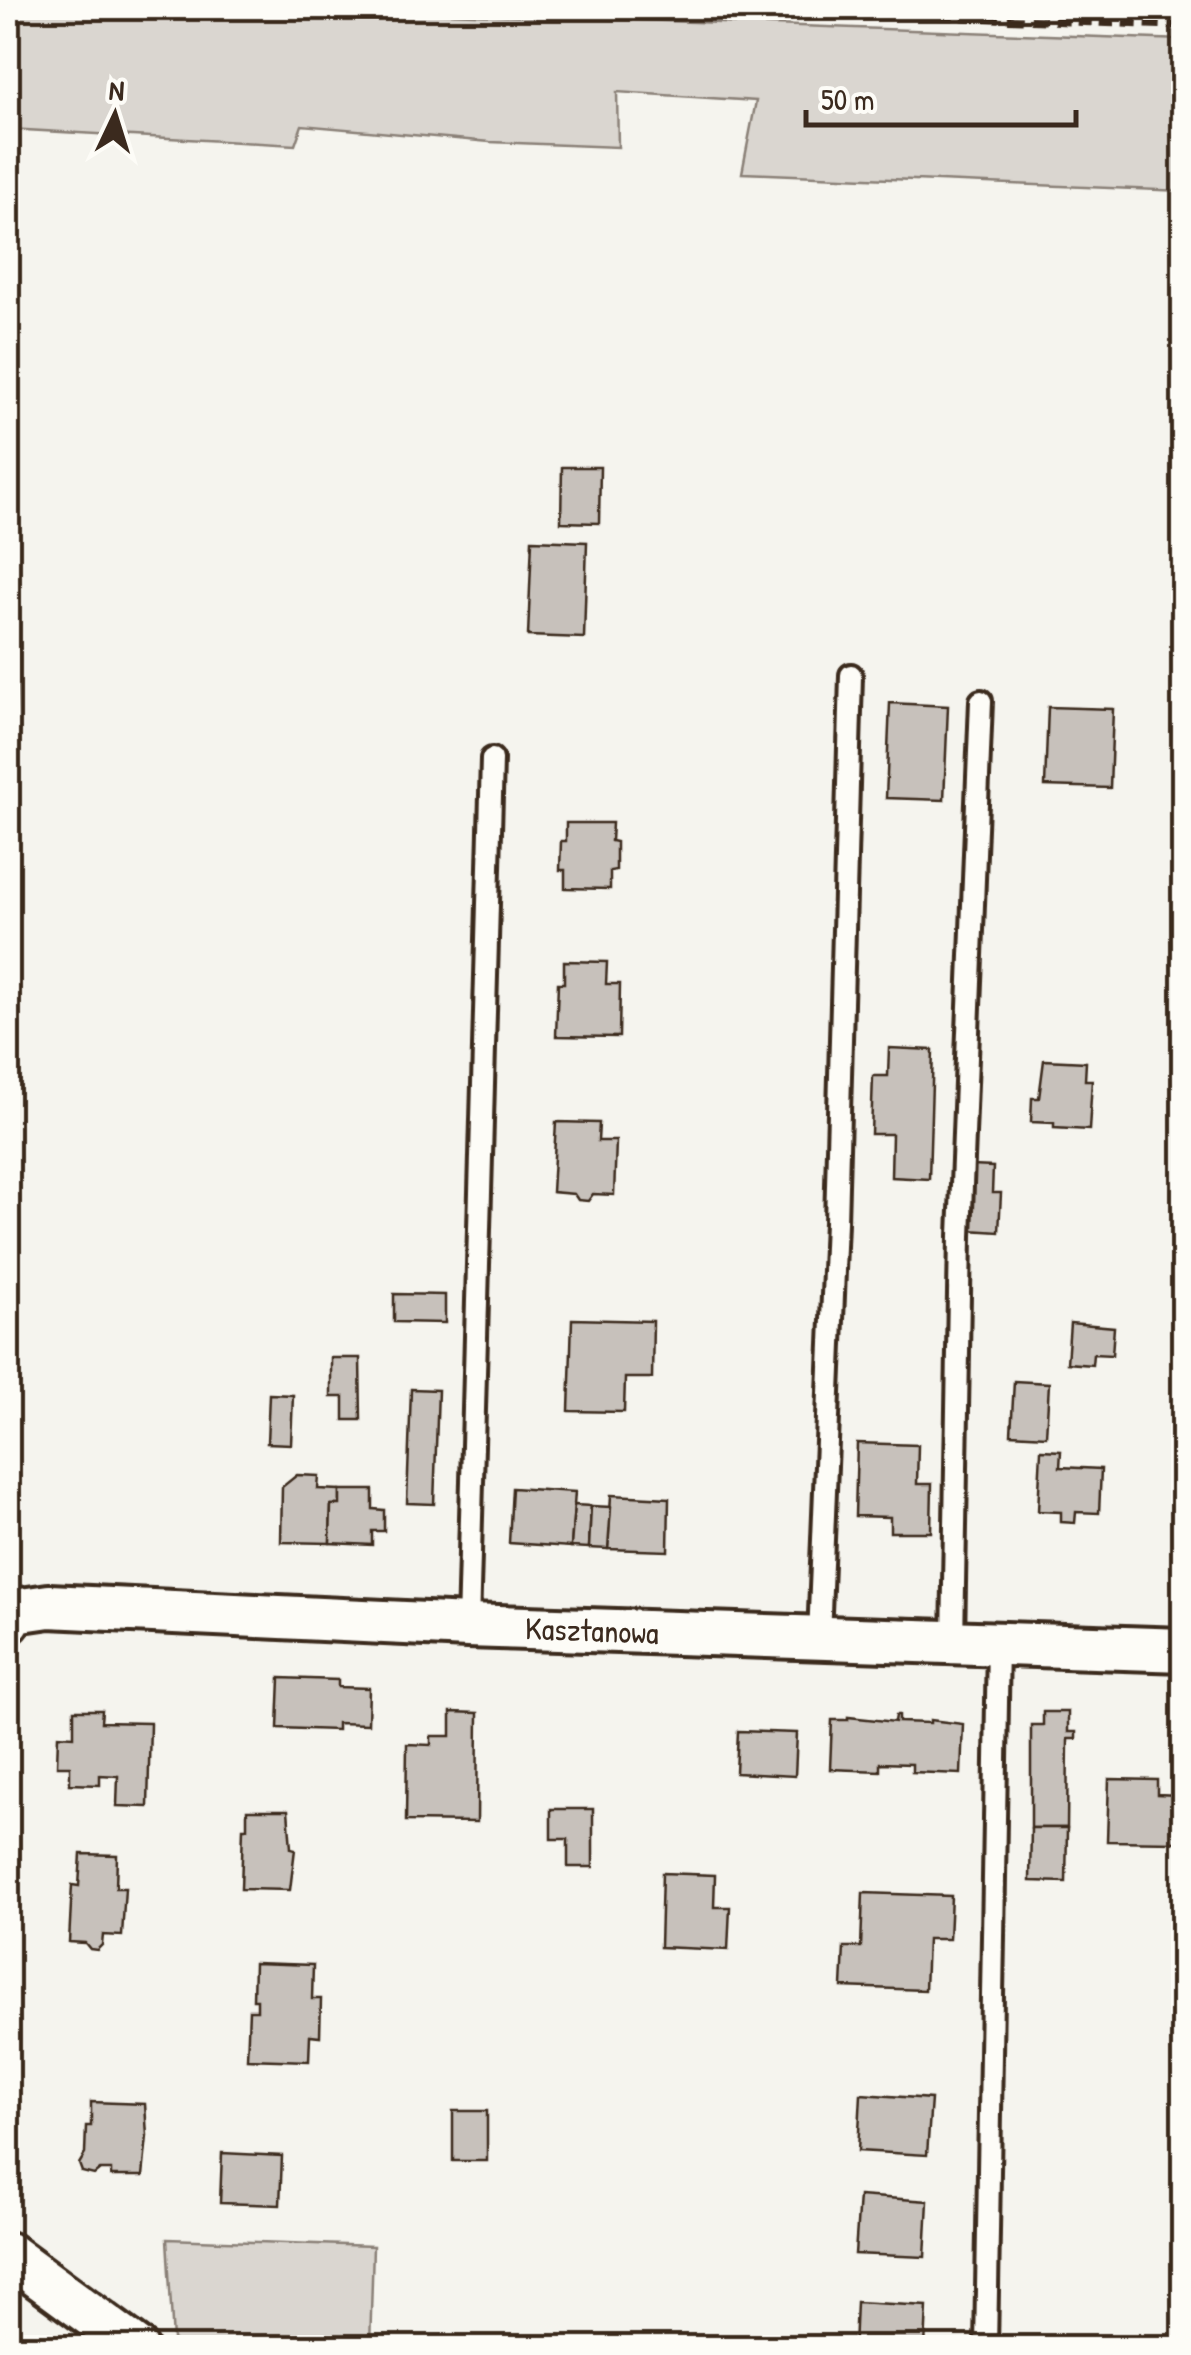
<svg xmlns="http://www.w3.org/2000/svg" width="1191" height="2355" font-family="'Patrick Hand',sans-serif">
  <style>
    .green { fill: #dad6d0; stroke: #8a8077; stroke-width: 2.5 }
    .building { fill: #c7c1bb; stroke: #3b2a1e; stroke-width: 2.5 }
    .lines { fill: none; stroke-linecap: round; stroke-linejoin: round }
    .service-casing { stroke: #3b2a1e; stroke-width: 28 }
    .minor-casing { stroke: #3b2a1e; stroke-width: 50 }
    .service { stroke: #fdfcf7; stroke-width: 20 }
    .minor { stroke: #fdfcf7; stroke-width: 42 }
    .rail { stroke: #3b2a1e; stroke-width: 8; stroke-dasharray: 15 8; stroke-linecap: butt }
    .labels { text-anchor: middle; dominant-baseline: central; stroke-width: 8; stroke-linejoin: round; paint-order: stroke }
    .street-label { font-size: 32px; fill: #3b2a1e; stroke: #fdfcf7 }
  </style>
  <rect width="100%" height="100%" fill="#f5f4ee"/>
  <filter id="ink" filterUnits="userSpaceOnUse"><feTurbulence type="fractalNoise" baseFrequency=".01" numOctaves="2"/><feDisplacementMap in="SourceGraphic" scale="20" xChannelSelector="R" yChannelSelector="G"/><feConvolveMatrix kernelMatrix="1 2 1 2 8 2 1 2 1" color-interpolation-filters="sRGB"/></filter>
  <g filter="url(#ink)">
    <!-- green -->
    <g class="green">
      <path d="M8 8H311L1183 40V191L742 173 756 101 617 92 618 147 490 142 302 125 295 145 8 129Z"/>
      <path d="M8 596H19L8 1002Z"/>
      <path d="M167 2239 373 2246 370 2347H182L173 2340Z"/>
    </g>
    <!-- building -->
    <g class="building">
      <path d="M562 467H600L599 523 561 522Z"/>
      <path d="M532 540 587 542 584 638 528 636Z"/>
      <path d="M890 703 948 706 944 800 886 798Z"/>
      <path d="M1048 707 1113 709 1110 788 1045 786Z"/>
      <path d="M566 823H612L611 841 616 842V870L610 871V889L565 888V870H560L561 841H566Z"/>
      <path d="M564 961 607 962 606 984H620L619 1037 556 1036 558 983H564Z"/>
      <path d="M889 1048 933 1050 929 1179 891 1177 892 1134H871L873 1076H888Z"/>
      <path d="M1044 1060 1086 1062 1085 1080H1092L1089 1130 1054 1128V1123L1031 1122 1032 1098H1039Z"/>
      <path d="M556 1122 599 1123 598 1141H616L614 1195 593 1194 588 1201 578 1200 574 1194 552 1192Z"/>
      <path d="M972 1166 993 1167 992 1193H1001L999 1232 969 1230Z"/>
      <path d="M394 1294 445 1295V1323L394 1322Z"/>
      <path d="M572 1319 653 1321 652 1378H625L624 1412 569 1411Z"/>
      <path d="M1070 1323 1114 1327 1112 1355 1093 1354 1092 1365 1067 1363Z"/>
      <path d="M331 1358H360L361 1420H344V1397H331Z"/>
      <path d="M1014 1381 1049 1383 1046 1436 1011 1434Z"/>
      <path d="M411 1389 438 1390 434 1504 407 1503Z"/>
      <path d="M269 1394 293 1395 291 1444 267 1443Z"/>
      <path d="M857 1443 918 1445 917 1484H932L931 1532H890V1517L855 1516Z"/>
      <path d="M1041 1450 1061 1451 1060 1467 1101 1469 1099 1513 1076 1512 1075 1523 1061 1522V1512L1038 1511Z"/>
      <path d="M297 1475 319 1476 318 1489 340 1490V1505H331L330 1543 281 1542 282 1487Z"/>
      <path d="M512 1488 575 1492 571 1547 509 1543Z"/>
      <path d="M340 1490H373V1509L384 1510V1531H372V1545L330 1543 331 1505H340Z"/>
      <path d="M611 1495 669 1498 668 1551 608 1549Z"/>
      <path d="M574 1505 591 1506 589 1548 571 1547Z"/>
      <path d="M591 1506 611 1507 608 1549 589 1548Z"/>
      <path d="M280 1678 338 1680V1687L369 1688 368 1724 337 1723V1730L278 1728Z"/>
      <path d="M74 1710H102L101 1722 150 1723 148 1807 117 1806 118 1776 100 1775V1785L70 1784V1766H57L58 1735 74 1736Z"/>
      <path d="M451 1712 478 1713 477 1822 406 1821 407 1744 431 1745V1736H451Z"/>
      <path d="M1043 1712H1068V1732H1076V1739H1068L1067 1828H1031V1725H1043Z"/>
      <path d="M896 1715H899V1722L930 1723V1720L963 1724 961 1774 912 1772V1764L880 1763V1771L830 1769 832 1720H848V1717L895 1722Z"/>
      <path d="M738 1731 797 1733 795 1776 736 1773Z"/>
      <path d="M1109 1779 1157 1780V1794L1178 1795V1805H1181L1177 1842 1107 1841Z"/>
      <path d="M551 1809H593V1867H568V1839H551Z"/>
      <path d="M247 1810H288L291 1848 295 1849 290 1890 241 1889 243 1828H247Z"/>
      <path d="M1031 1828H1067L1066 1882 1030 1881Z"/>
      <path d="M81 1854 117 1855 116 1888H125L122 1936 103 1935 102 1945 97 1950 90 1949 85 1943 69 1942 72 1885 79 1886Z"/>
      <path d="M662 1873 715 1875 714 1907H730L728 1950 660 1947Z"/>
      <path d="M863 1893 951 1896 949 1939H927L925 1990 842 1987 844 1947H861Z"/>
      <path d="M254 1963 313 1965 312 1999H321L320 2036 310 2035 309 2061 247 2059 249 2010H257V2000H253Z"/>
      <path d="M861 2094 931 2099 927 2155 858 2151Z"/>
      <path d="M91 2102 145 2104 147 2136 143 2176H111V2170H100L94 2175 82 2172 79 2164 85 2154 86 2126H91Z"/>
      <rect x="453" y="2111" width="34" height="50"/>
      <path d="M222 2153 282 2156 280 2205 220 2203Z"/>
      <path d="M859 2196 928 2201 925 2257 855 2254Z"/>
      <path d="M856 2302 927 2306 925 2348H854Z"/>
    </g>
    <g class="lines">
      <!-- service casing -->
      <g class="service-casing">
        <g id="service">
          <path d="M468 1626 492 759"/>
          <path d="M819 1637 836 1222 851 675"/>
          <path d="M953 1642 960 1236 981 701"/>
          <path d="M986 2348 998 1643"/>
        </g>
      </g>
      <!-- minor casing -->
      <g class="minor-casing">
        <g id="minor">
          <path d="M8 1622 15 1611 49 1606 468 1626 1184 1650"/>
          <path d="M8 2254 136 2348"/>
        </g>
      </g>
      <!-- service -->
      <use href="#service" class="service"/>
      <!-- minor -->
      <use href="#minor" class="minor"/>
      <!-- rail -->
      <path class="rail" d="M732 8 1184 26"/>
    </g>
  </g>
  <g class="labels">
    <!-- street labels -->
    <g class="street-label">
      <text transform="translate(592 1630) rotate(2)">Kasztanowa</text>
    </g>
  </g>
  <!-- margin -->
  <rect width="1191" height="2355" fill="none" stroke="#fdfcf7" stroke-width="40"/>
  <rect x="20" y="20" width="1151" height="2315" fill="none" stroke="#3b2a1e" stroke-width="4" filter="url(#ink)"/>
  <!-- north arrow -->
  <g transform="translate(115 115) rotate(4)" stroke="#fdfcf7" stroke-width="8" paint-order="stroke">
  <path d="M0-8L18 38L0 25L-18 38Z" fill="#3b2a1e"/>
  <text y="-15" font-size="28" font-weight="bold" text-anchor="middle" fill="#3b2a1e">N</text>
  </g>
  <!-- scale -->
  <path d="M806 110v15h270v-15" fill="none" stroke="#3b2a1e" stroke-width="5"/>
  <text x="821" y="110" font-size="30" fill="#3b2a1e" stroke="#fdfcf7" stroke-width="8" paint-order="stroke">50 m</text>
</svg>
